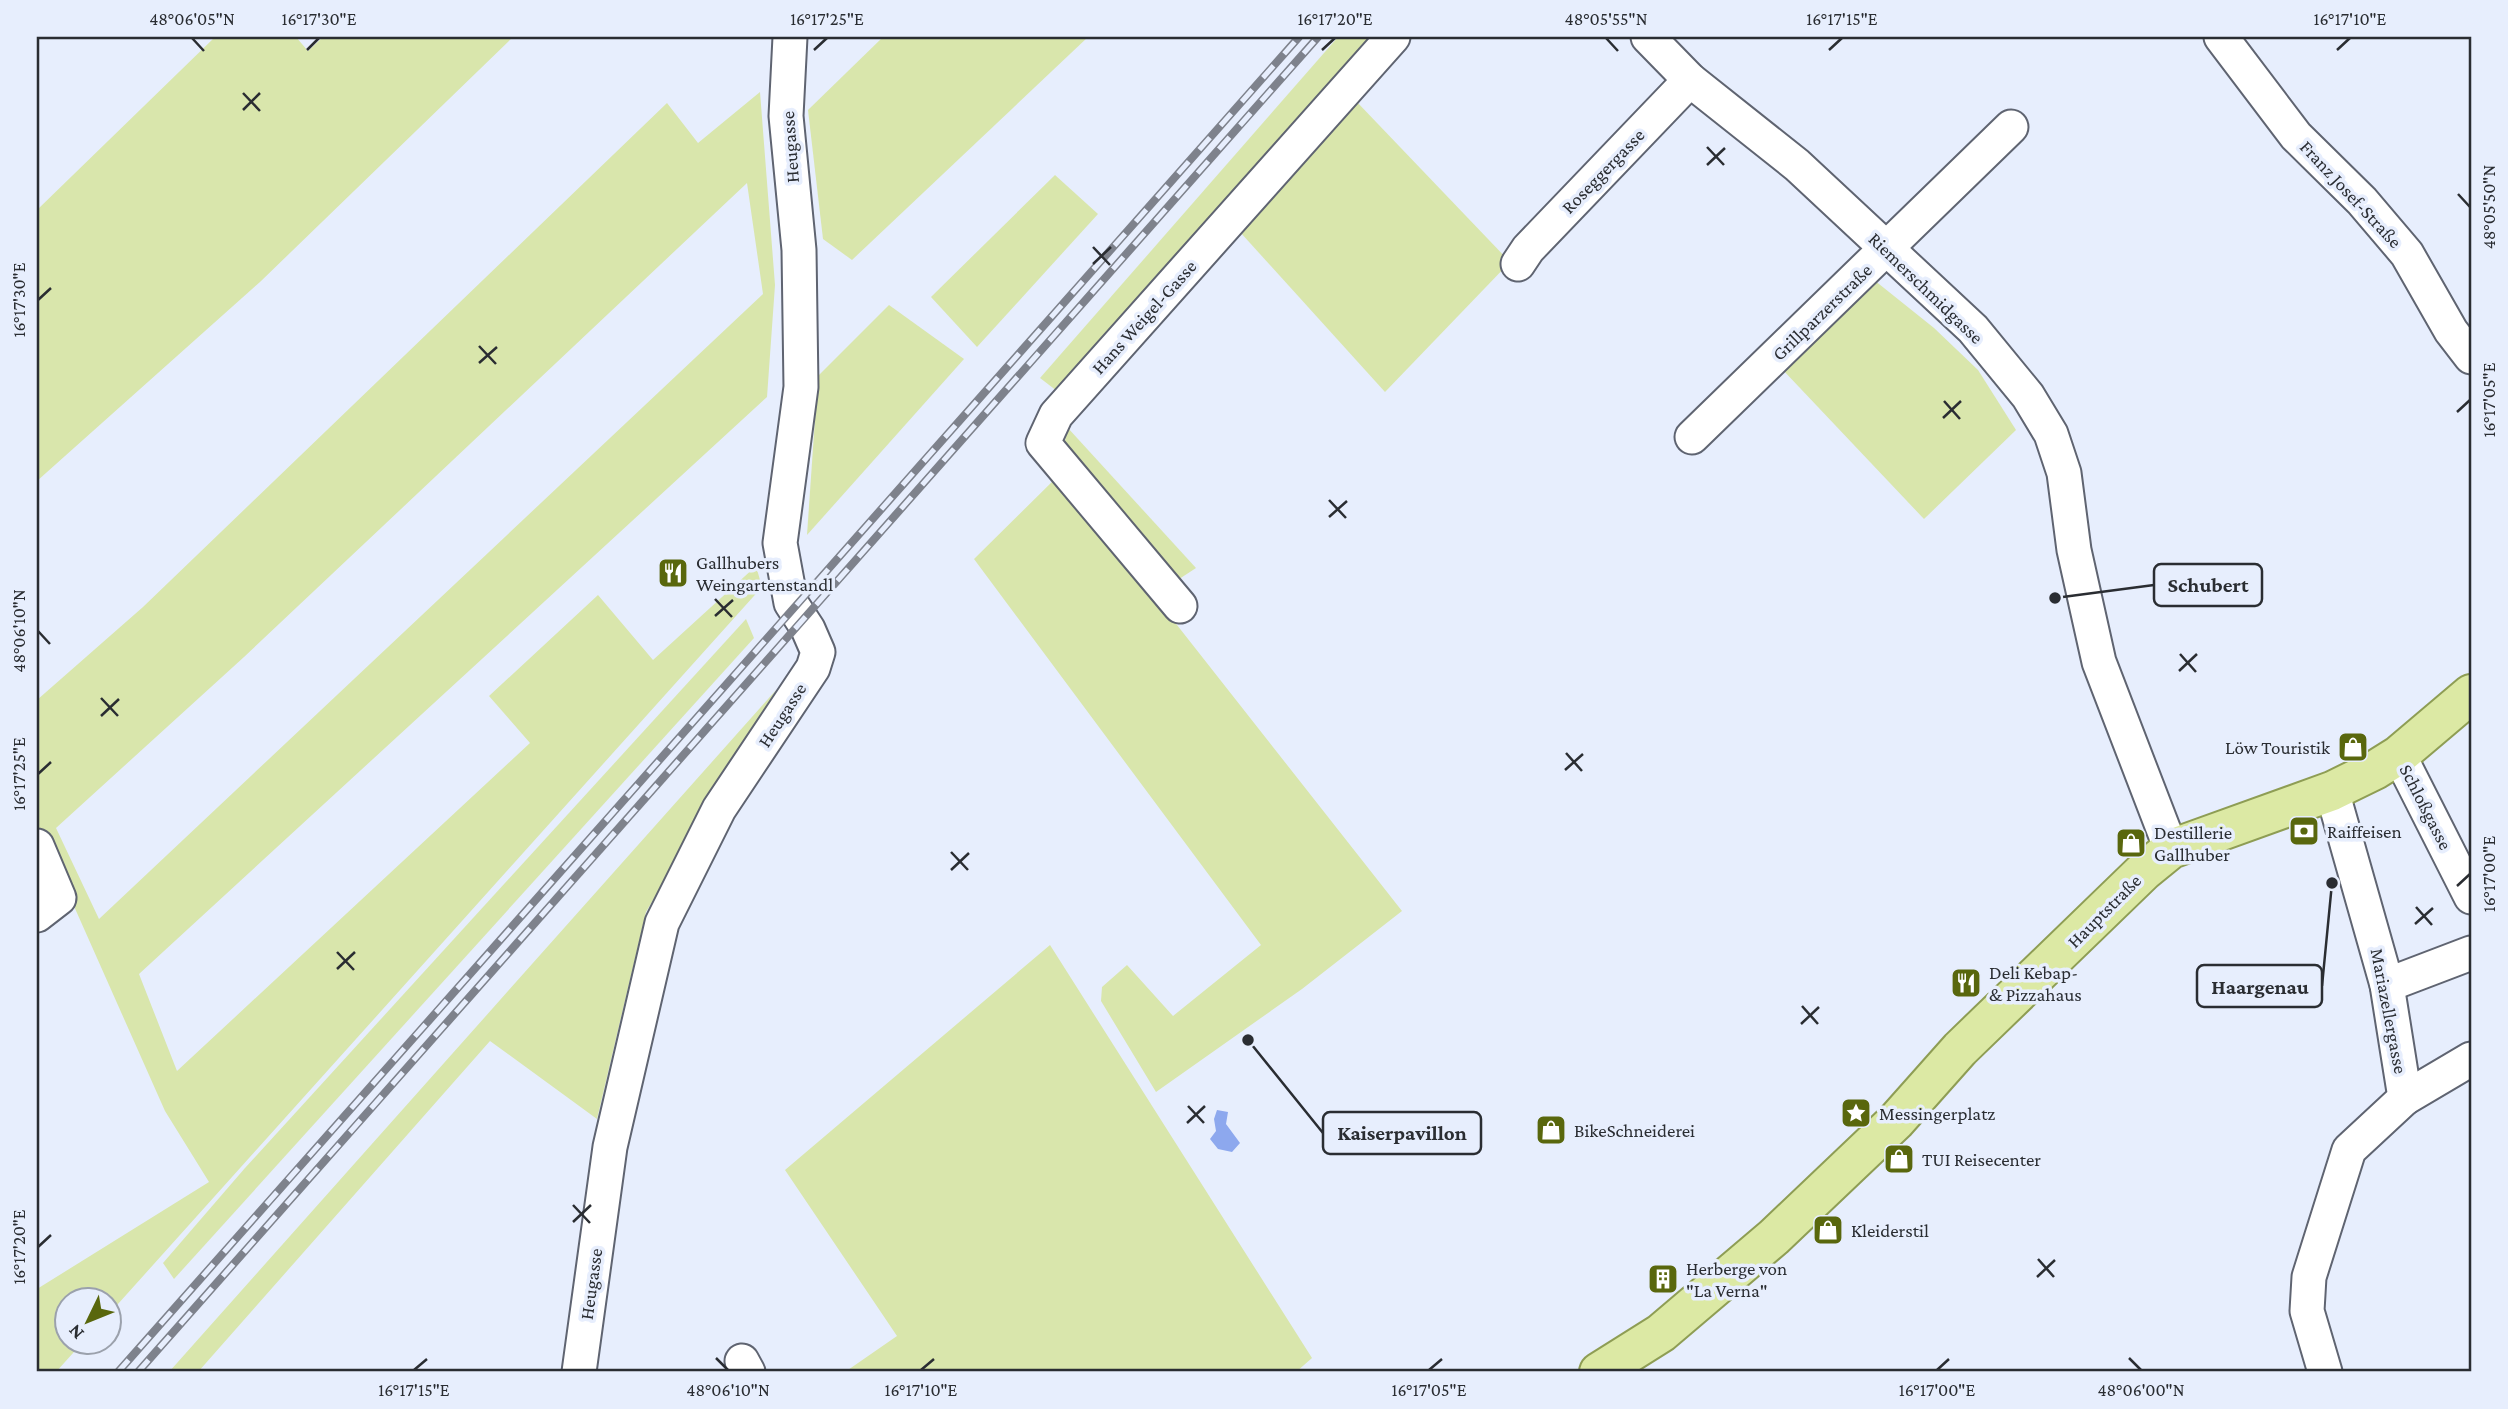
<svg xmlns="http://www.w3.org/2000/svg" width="2508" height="1409" font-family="'Crimson Pro',serif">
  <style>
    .green { fill: #d9e6ac; fill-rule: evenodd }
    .water { fill: #8da8ee }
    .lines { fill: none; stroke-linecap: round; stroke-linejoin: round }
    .minor-casing { stroke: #5f6471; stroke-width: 37 }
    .major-casing { stroke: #8e9d54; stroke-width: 42 }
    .minor { stroke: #fff; stroke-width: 33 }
    .major { stroke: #dce9a4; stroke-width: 38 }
    .rail-casing { stroke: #7e828c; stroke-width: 8 }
    .rail { stroke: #e7eefd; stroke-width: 5; stroke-dasharray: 16; stroke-linecap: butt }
    .ticks { fill: none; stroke: #2a2d32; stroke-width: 2.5 }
    .labels { text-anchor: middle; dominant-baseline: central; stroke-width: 7; stroke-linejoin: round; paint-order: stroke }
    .street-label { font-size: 19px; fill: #2a2d32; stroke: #e7eefd }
    .poi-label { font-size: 19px; fill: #2a2d32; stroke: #e7eefd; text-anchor: start }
    .leader { fill: none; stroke: #2a2d32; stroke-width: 2.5 }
    .callout-dot { fill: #2a2d32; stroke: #e7eefd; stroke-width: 2.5 }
    .callout { fill: #e7eefd; stroke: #2a2d32; stroke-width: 2.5 }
    .callout-label { font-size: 21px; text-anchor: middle; font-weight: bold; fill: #2a2d32 }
    .neatline { fill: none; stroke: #2a2d32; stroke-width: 2.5 }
    .ticks-label { font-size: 18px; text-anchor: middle; fill: #2a2d32 }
  </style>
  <rect width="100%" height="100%" fill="#e7eefd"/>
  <!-- green -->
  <g class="green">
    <path d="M215 37H296L308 51 323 37H513L260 282 37 481V210Z"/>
    <path d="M883 37H1088L852 260 823 239 808 110Z"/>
    <path d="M1338 37H1374L1057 391 1040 378Z"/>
    <path d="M760 92 775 285 767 397 139 974 177 1071 530 743 489 696 598 595 653 660 756 566 762 587 109 1314 108 1300H66V1342L82 1343 56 1372H37V1289L209 1182 165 1111 37 823V700L143 607 667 103 698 143ZM747 183 763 294 99 919 56 828 244 657Z"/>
    <path d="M1356 101 1510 262 1385 392 1240 232Z"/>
    <path d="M1055 175 1098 214 977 347 931 297Z"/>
    <path d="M1874 280 1934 328 1978 370 2016 430 1924 519 1782 369Z"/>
    <path d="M889 305 964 359 807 535 818 376Z"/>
    <path d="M1067 427 1196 568 1170 585 1064 448Z"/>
    <path d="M1059 475 1402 911 1302 989 1156 1092 1101 1001 1102 987 1127 965 1173 1016 1261 945 974 559Z"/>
    <path d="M746 619 754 638 174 1279 163 1263 245 1168Z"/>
    <path d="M776 690 646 912 597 1119 490 1041 198 1372H169Z"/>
    <path d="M1050 945 1312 1358 1296 1372H845L897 1336 785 1170Z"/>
  </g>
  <!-- water -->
  <path class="water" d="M1217 1110 1228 1112 1226 1124 1240 1143 1232 1152 1218 1149 1210 1139 1216 1131 1214 1119Z"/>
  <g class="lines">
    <!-- minor casing -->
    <g class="minor-casing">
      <g id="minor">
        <path d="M1648 37 1690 80 1797 165 1973 329 2028 396 2051 434 2064 473 2074 550 2099 662 2171 849"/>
        <path d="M2221 37 2296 136 2362 201 2407 254 2451 331 2471 357"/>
        <path d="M1518 264 1528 249 1690 80"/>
        <path d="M1692 437 2011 127"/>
        <path d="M1180 606 1043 443 1056 415 1393 37"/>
        <path d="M2399 755 2471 897"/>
        <path d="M37 846 59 898 37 915"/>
        <path d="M2387 985 2471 953"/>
        <path d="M2405 1098 2471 1059"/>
        <path d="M742 1361 748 1372"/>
        <path d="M579 1372 610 1147 662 923 719 809 813 668 818 652 808 629 791 603 780 543 801 387 799 250 786 116 790 37"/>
        <path d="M2325 1372 2307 1311 2309 1277 2349 1150 2405 1098 2387 985 2332 791"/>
      </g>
    </g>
    <!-- major casing -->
    <g class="major-casing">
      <path id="major" d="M1599 1372 1661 1333 1774 1237 1896 1121 1960 1049 2144 871 2171 849 2332 791 2375 770 2399 755 2471 694"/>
    </g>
    <!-- minor -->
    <use href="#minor" class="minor"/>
    <!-- major -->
    <use href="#major" class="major"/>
    <!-- rail casing -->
    <g class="rail-casing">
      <g id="rail">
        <path d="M118 1372 1299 37"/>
        <path d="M138 1372 1318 37"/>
      </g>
    </g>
    <!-- rail -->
    <use href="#rail" class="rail"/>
  </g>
  <!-- ticks -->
  <path class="ticks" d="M192 38 204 51M1606 38 1618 51M307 50 319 38M814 50 827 38M1322 50 1335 38M1829 50 1842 38M2337 50 2350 38M243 93 260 111M243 110 260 93M1707 147 1724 165M1707 165 1725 148M2458 194 2470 207M1093 247 1110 265M1093 264 1111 247M38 300 51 288M479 346 496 364M479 363 497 347M1944 401 1960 419M2457 412 2470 400M1943 418 1961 401M1329 500 1346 518M1329 517 1347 501M715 599 732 617M715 616 733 600M38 631 50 644M2180 654 2196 672M2179 671 2197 654M101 698 118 716M101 716 119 699M1566 753 1582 771M1565 770 1583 754M38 774 51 762M951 852 968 870M951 870 969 853M2457 886 2470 874M2416 907 2432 925M2415 924 2433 908M337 952 354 970M337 969 355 952M1802 1006 1818 1024M1801 1024 1819 1007M1188 1106 1204 1123M1187 1123 1205 1106M573 1205 590 1223M573 1222 591 1205M38 1247 51 1235M2038 1259 2054 1277M2037 1277 2055 1260M716 1358 728 1370M2129 1358 2141 1370M414 1370 427 1359M921 1370 934 1359M1429 1370 1442 1359M1937 1370 1949 1359"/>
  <!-- icons -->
  <defs>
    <g id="restaurant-square" transform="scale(1.575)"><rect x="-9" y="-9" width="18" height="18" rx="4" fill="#59670d" stroke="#e7eefd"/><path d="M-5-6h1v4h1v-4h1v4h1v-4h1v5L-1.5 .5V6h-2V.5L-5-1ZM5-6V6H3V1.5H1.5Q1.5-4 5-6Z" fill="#fff"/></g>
    <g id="shop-square" transform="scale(1.575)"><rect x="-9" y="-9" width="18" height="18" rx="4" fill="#59670d" stroke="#e7eefd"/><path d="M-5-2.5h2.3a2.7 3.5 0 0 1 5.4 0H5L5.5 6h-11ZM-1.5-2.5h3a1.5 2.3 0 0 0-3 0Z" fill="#fff"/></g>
    <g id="bank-square" transform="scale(1.575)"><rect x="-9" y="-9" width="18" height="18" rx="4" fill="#59670d" stroke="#e7eefd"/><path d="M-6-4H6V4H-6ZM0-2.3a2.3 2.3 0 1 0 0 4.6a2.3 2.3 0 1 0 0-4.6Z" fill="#fff"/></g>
    <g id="sight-square" transform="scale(1.575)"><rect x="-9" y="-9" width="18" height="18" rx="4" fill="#59670d" stroke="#e7eefd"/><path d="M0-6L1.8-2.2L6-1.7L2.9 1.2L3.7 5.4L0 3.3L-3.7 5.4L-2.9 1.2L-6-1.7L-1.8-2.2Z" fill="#fff"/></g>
    <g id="building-square" transform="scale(1.575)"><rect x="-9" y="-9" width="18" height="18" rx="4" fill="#59670d" stroke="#e7eefd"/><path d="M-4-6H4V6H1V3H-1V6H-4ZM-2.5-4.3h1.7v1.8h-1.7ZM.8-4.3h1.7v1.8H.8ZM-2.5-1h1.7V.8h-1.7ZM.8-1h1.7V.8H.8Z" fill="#fff"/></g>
  </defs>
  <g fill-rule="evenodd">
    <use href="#restaurant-square" x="673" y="573"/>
    <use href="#shop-square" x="2353" y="747"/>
    <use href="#bank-square" x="2304" y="831"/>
    <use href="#shop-square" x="2131" y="843"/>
    <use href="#restaurant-square" x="1966" y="983"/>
    <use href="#sight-square" x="1856" y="1113"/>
    <use href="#shop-square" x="1551" y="1130"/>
    <use href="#shop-square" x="1899" y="1159"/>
    <use href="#shop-square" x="1828" y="1230"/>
    <use href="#building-square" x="1663" y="1279"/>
  </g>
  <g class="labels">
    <!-- street labels -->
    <g class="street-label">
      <text transform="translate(790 147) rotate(-94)">Heugasse</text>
      <text transform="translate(1603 171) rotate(-46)">Roseggergasse</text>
      <text transform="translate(2351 194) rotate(47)">Franz Josef-Straße</text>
      <text transform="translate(1926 288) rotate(44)">Riemerschmidgasse</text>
      <text transform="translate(1822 312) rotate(-44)">Grillparzerstraße</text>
      <text transform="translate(1144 317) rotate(-48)">Hans Weigel-Gasse</text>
      <text transform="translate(782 715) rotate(-57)">Heugasse</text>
      <text transform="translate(2426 807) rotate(63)">Schloßgasse</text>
      <text transform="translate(2104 911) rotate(-45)">Hauptstraße</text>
      <text transform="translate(2389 1011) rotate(79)">Mariazellergasse</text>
      <text transform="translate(591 1284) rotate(-82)">Heugasse</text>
    </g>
    <!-- poi labels -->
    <g class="poi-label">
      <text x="696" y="562">Gallhubers<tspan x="696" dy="22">Weingartenstandl</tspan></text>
      <text x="2330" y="747" text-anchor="end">Löw Touristik</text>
      <text x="2327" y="831">Raiffeisen</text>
      <text x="2154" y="832">Destillerie<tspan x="2154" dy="22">Gallhuber</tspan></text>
      <text x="1989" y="972">Deli Kebap-<tspan x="1989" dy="22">&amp; Pizzahaus</tspan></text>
      <text x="1879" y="1113">Messingerplatz</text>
      <text x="1574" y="1130">BikeSchneiderei</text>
      <text x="1922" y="1159">TUI Reisecenter</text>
      <text x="1851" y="1230">Kleiderstil</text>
      <text x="1686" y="1268">Herberge von<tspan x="1686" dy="22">"La Verna"</tspan></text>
    </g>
  </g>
  <!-- callouts -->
  <path class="leader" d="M2055 598L2154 585M2332 883L2322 986M1248 1040L1323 1133"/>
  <g class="callout-dot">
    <circle cx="2055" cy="598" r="7"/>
    <circle cx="2332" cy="883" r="7"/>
    <circle cx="1248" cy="1040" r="7"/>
  </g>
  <g class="callout">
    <rect x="2154" y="564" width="108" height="42" rx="7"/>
    <rect x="2197" y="965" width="125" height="42" rx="7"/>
    <rect x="1323" y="1112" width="158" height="42" rx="7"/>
  </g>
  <g class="callout-label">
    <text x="2208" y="592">Schubert</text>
    <text x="2260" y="994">Haargenau</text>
    <text x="1402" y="1140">Kaiserpavillon</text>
  </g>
  <!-- border -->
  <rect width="2508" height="1409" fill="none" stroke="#e7eefd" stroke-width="77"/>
  <!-- north arrow -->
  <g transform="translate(88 1321) rotate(227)"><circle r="33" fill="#e7eefd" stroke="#9ba1ac" stroke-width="2"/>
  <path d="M0-5L12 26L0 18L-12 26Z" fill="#59670d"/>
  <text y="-10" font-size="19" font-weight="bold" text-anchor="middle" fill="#2a2d32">N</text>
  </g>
  <rect x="38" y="38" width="2432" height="1332" class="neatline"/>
  <g class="ticks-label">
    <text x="192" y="25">48°06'05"N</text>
    <text x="319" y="25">16°17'30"E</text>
    <text x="827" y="25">16°17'25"E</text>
    <text x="1335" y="25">16°17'20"E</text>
    <text x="1606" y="25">48°05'55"N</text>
    <text x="1842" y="25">16°17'15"E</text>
    <text x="2350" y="25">16°17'10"E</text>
    <text transform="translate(2489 207) rotate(-90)" y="6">48°05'50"N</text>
    <text transform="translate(19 300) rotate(-90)" y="6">16°17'30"E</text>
    <text transform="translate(2489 400) rotate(-90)" y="6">16°17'05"E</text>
    <text transform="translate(19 631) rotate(-90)" y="6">48°06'10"N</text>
    <text transform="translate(19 774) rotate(-90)" y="6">16°17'25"E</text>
    <text transform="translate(2489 874) rotate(-90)" y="6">16°17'00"E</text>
    <text transform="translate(19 1247) rotate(-90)" y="6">16°17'20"E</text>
    <text x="414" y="1396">16°17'15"E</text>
    <text x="728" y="1396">48°06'10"N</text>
    <text x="921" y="1396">16°17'10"E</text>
    <text x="1429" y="1396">16°17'05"E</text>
    <text x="1937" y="1396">16°17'00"E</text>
    <text x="2141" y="1396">48°06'00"N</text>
  </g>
</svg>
